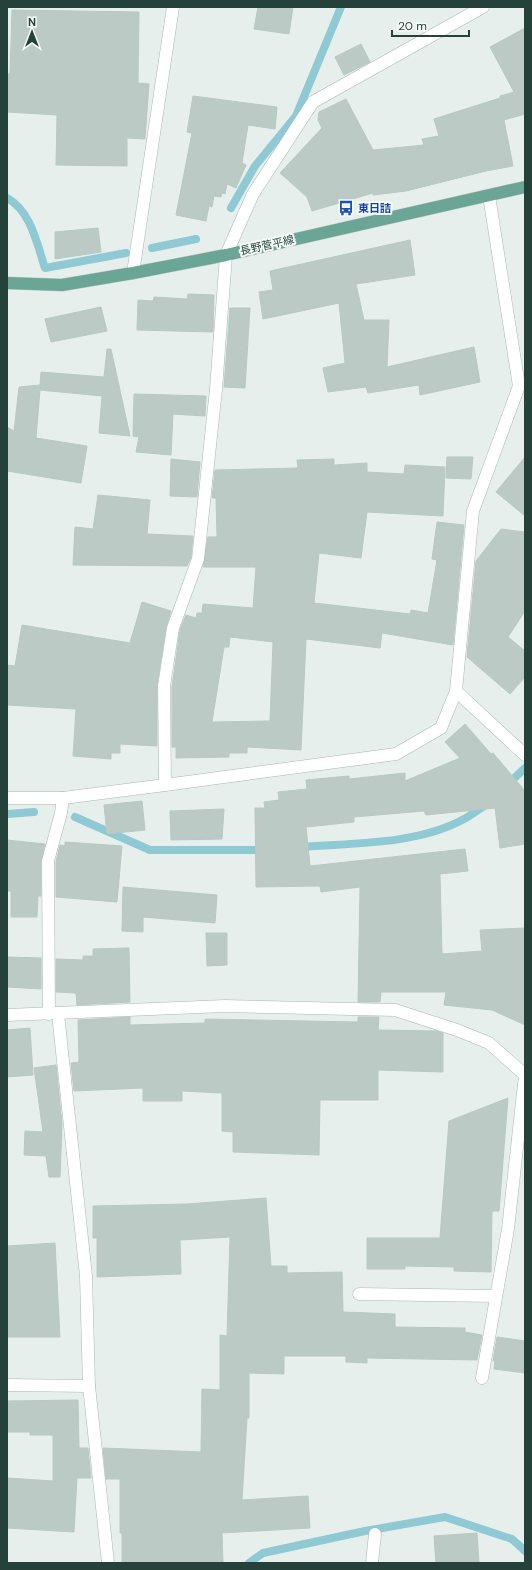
<svg xmlns="http://www.w3.org/2000/svg" width="532" height="1570" font-family="'DM Sans','Noto Sans JP',sans-serif">
  <style>
    .lines { fill: none; stroke-linecap: round; stroke-linejoin: round }
    .stream { stroke: #8ec9d4; stroke-width: 8 }
    .building { fill: #bbcac4; stroke: #b8c9c2; fill-rule: evenodd }
    .street-casing { stroke: #a8b8b2; stroke-width: 13 }
    .primary-casing { stroke: #c2cac8; stroke-width: 13 }
    .street { stroke: #fff; stroke-width: 12 }
    .primary { stroke: #6aa596; stroke-width: 12 }
    .labels { text-anchor: middle; dominant-baseline: central; stroke-width: 4; stroke-linejoin: round; paint-order: stroke }
    .transit-label { font-size: 11px; font-weight: bold; fill: #164399; stroke: #f7fbf9; text-anchor: start }
    .street-label { font-size: 11px; fill: #24423a; stroke: #f7fbf9 }
  </style>
  <rect width="100%" height="100%" fill="#e6efeb"/>
  <g class="lines">
    <!-- stream -->
    <g class="stream">
      <path d="M7 198C31 211 37 244 45 268L126 253"/>
      <path d="M231 208 255 166 296 116 341 7"/>
      <path d="M152 248 196 239"/>
      <path d="M507 785 525 768"/>
      <path d="M7 814 34 812"/>
      <path d="M75 817 150 850H265"/>
      <path d="M299 847C351 843 417 845 464 819 472 815 479 809 487 804"/>
      <path d="M249 1563 263 1553 365 1531 445 1517 512 1539 525 1551"/>
    </g>
  </g>
  <!-- building -->
  <g class="building">
    <path d="M258 7H293L289 34 254 29Z"/>
    <path d="M12 10 139 12 138 83 149 84 145 139 127 138V166L56 165 57 115 7 112V74H10Z"/>
    <path d="M525 28V114L504 120 513 166 486 171 406 191 373 195V193L312 211 307 197 280 173 322 128 318 120 319 112 346 99 373 150 424 145 422 139 439 136 434 119 500 98V96L514 92 490 47Z"/>
    <path d="M361 44 370 62 344 75 335 57Z"/>
    <path d="M193 96 277 107 275 129 248 125 242 163 246 165 236 188 227 184 225 194 222 193 221 197 214 196 212 207 209 206 206 221 176 215 192 133 187 132Z"/>
    <path d="M98 228 101 252 55 259V232Z"/>
    <path d="M410 240 415 275 356 284 364 320H389L387 367 474 347 480 382 420 395 419 385 368 393 366 387 328 392 323 368 345 363 339 303 263 319 259 292 273 290 270 271Z"/>
    <path d="M188 294 214 295 213 332 137 330 138 300 153 301 154 297 187 299Z"/>
    <path d="M101 307 107 331 51 342 45 319Z"/>
    <path d="M230 308H250L245 388 224 387Z"/>
    <path d="M107 349H111L130 436 99 433 102 396 40 390 36 438 87 446 81 483 7 471V427L14 431 19 387 40 385 41 372 104 377Z"/>
    <path d="M134 394 206 396 205 416 173 414 171 455 136 452 139 437 133 436Z"/>
    <path d="M447 457H473L471 479 446 478Z"/>
    <path d="M525 457V516L496 492Z"/>
    <path d="M171 459 200 462 197 497 170 496Z"/>
    <path d="M334 459V465L367 463V472L404 474 405 465 445 467 443 516 367 512 361 558 319 553 314 603 410 614 411 610 428 613 437 560 432 559 437 522 464 525 453 645 382 633 380 648 306 639 301 750 247 747V753H229V757L176 758V747H172V687L180 630 186 615 196 618 197 613H202L203 604 253 608 256 567H203L208 537H217L216 498H212L215 470 298 468 297 460ZM230 637 273 642 270 721 212 722 224 647H229Z"/>
    <path d="M98 495 150 500 147 534 193 536 191 557 187 566 73 565 75 527 93 529Z"/>
    <path d="M501 529 525 532V611L508 637 525 651V677L510 694 467 657 476 561Z"/>
    <path d="M142 602 171 611 166 627 157 685V746L120 744V753H111V759L73 756 76 709 7 705V665L15 666 22 625 130 643Z"/>
    <path d="M465 724 491 754 493 753 525 791V844L500 848 495 808 426 815 424 811 354 817V822L306 827 310 866 465 849 468 871 440 874 442 954 482 951 480 930 525 928V1025L492 1010 444 1005 446 992H381L380 1002H358L360 887 321 892 320 886 256 887 255 808H265L264 802 279 800 278 792 307 789 306 780 349 776V779L405 773V781L460 758 445 742Z"/>
    <path d="M142 801 145 830 107 834 104 805Z"/>
    <path d="M224 809 222 839 171 840 170 811Z"/>
    <path d="M7 840 45 844 41 861V896H38L37 917H11V891H7Z"/>
    <path d="M65 842 122 846 117 902 56 897V862L60 845 65 846Z"/>
    <path d="M123 887 217 895 215 923 143 917V932L122 931Z"/>
    <path d="M206 933H227V965L207 966Z"/>
    <path d="M129 948 130 1002 77 1005 76 993 56 992V959L83 960V956H93V949Z"/>
    <path d="M7 957 41 958V989L7 987Z"/>
    <path d="M130 1017V1025L205 1023V1019L358 1022V1017H379L378 1030 436 1031 443 1033V1072L378 1070V1100H320L319 1155 233 1152V1132L222 1131V1093L182 1091V1101H143V1088L74 1091 71 1063 79 1062 78 1020Z"/>
    <path d="M30 1028 33 1075 7 1077V1030Z"/>
    <path d="M56 1065 62 1124 60 1177H49L46 1156 24 1155 25 1131 43 1132 34 1068Z"/>
    <path d="M508 1098 499 1211H492L491 1272 454 1271V1267L405 1266V1269H367V1238H440L449 1121Z"/>
    <path d="M266 1198 271 1266H287V1273L342 1272 343 1312 395 1314V1327L465 1328V1332L482 1335 477 1360 367 1358V1363L346 1362V1356H284V1374L249 1373V1418H247L242 1500 308 1496 310 1528 222 1533 223 1563H122V1533H120V1479H106L103 1448 201 1452 202 1389 220 1390V1335L227 1336 230 1237 180 1240 181 1274 97 1277V1238H93V1206L187 1204Z"/>
    <path d="M55 1243 60 1337H7V1246Z"/>
    <path d="M497 1337 525 1341V1373L494 1369 495 1361H493Z"/>
    <path d="M78 1400 79 1448H88L91 1478H77L74 1532 7 1528V1478L53 1481V1435H30V1432H7V1401Z"/>
    <path d="M477 1533 479 1563H436L434 1536Z"/>
  </g>
  <g class="lines">
    <!-- street casing -->
    <g class="street-casing">
      <g id="street">
        <path d="M489 196 519 386 473 511 456 691 525 755"/>
        <path d="M133 273 173 7"/>
        <path d="M165 785 396 754 441 728 456 691"/>
        <path d="M7 798H63"/>
        <path d="M49 1014 48 861 61 813 63 798 165 785 164 686 173 628 198 559 216 389 226 255 253 194 313 102 483 7"/>
        <path d="M58 1014 86 1276 89 1386 108 1563"/>
        <path d="M7 1015 225 1006 395 1010 457 1030 489 1043 525 1075"/>
        <path d="M359 1294 496 1296"/>
        <path d="M482 1378 508 1229 525 1075"/>
        <path d="M7 1385 89 1386"/>
        <path d="M372 1563 375 1534"/>
      </g>
    </g>
    <!-- primary casing -->
    <g class="primary-casing">
      <path id="primary" d="M7 283 62 285 133 273 226 255 525 187"/>
    </g>
    <!-- street -->
    <use href="#street" class="street"/>
    <!-- primary -->
    <use href="#primary" class="primary"/>
  </g>
  <!-- icons -->
  <defs>
    <g id="bus-bare" transform="scale(1.2)"><path d="M-5-6H5V4H4V6H2V4H-2V6H-4V4H-5ZM-3.5-4V0h7V-4ZM-3.5 1.2v1.5H-2V1.2ZM2 1.2v1.5H3.5V1.2Z" fill="#1a4fb4" stroke="#f7fbf9" stroke-width="2.5" paint-order="stroke"/></g>
  </defs>
  <g fill-rule="evenodd">
    <use href="#bus-bare" x="346" y="208"/>
  </g>
  <g class="labels">
    <!-- transit labels -->
    <g class="transit-label">
      <text x="358" y="208">東日詰</text>
    </g>
    <!-- street labels -->
    <g class="street-label">
      <text transform="translate(267 245) rotate(-13)">長野菅平線</text>
    </g>
  </g>
  <!-- border -->
  <rect width="532" height="1570" fill="none" stroke="#24423a" stroke-width="16"/>
  <!-- north arrow -->
  <g transform="translate(32 32)" stroke="#f7fbf9" stroke-width="3" paint-order="stroke">
  <path d="M0-3L7 15L0 10L-7 15Z" fill="#24423a"/>
  <text y="-6" font-size="11" font-weight="bold" text-anchor="middle" fill="#24423a">N</text>
  </g>
  <!-- scale -->
  <path d="M392 30v6h77v-6" fill="none" stroke="#24423a" stroke-width="2"/>
  <text x="398" y="30" font-size="12" fill="#24423a" stroke="#f7fbf9" stroke-width="3" paint-order="stroke">20 m</text>
</svg>
